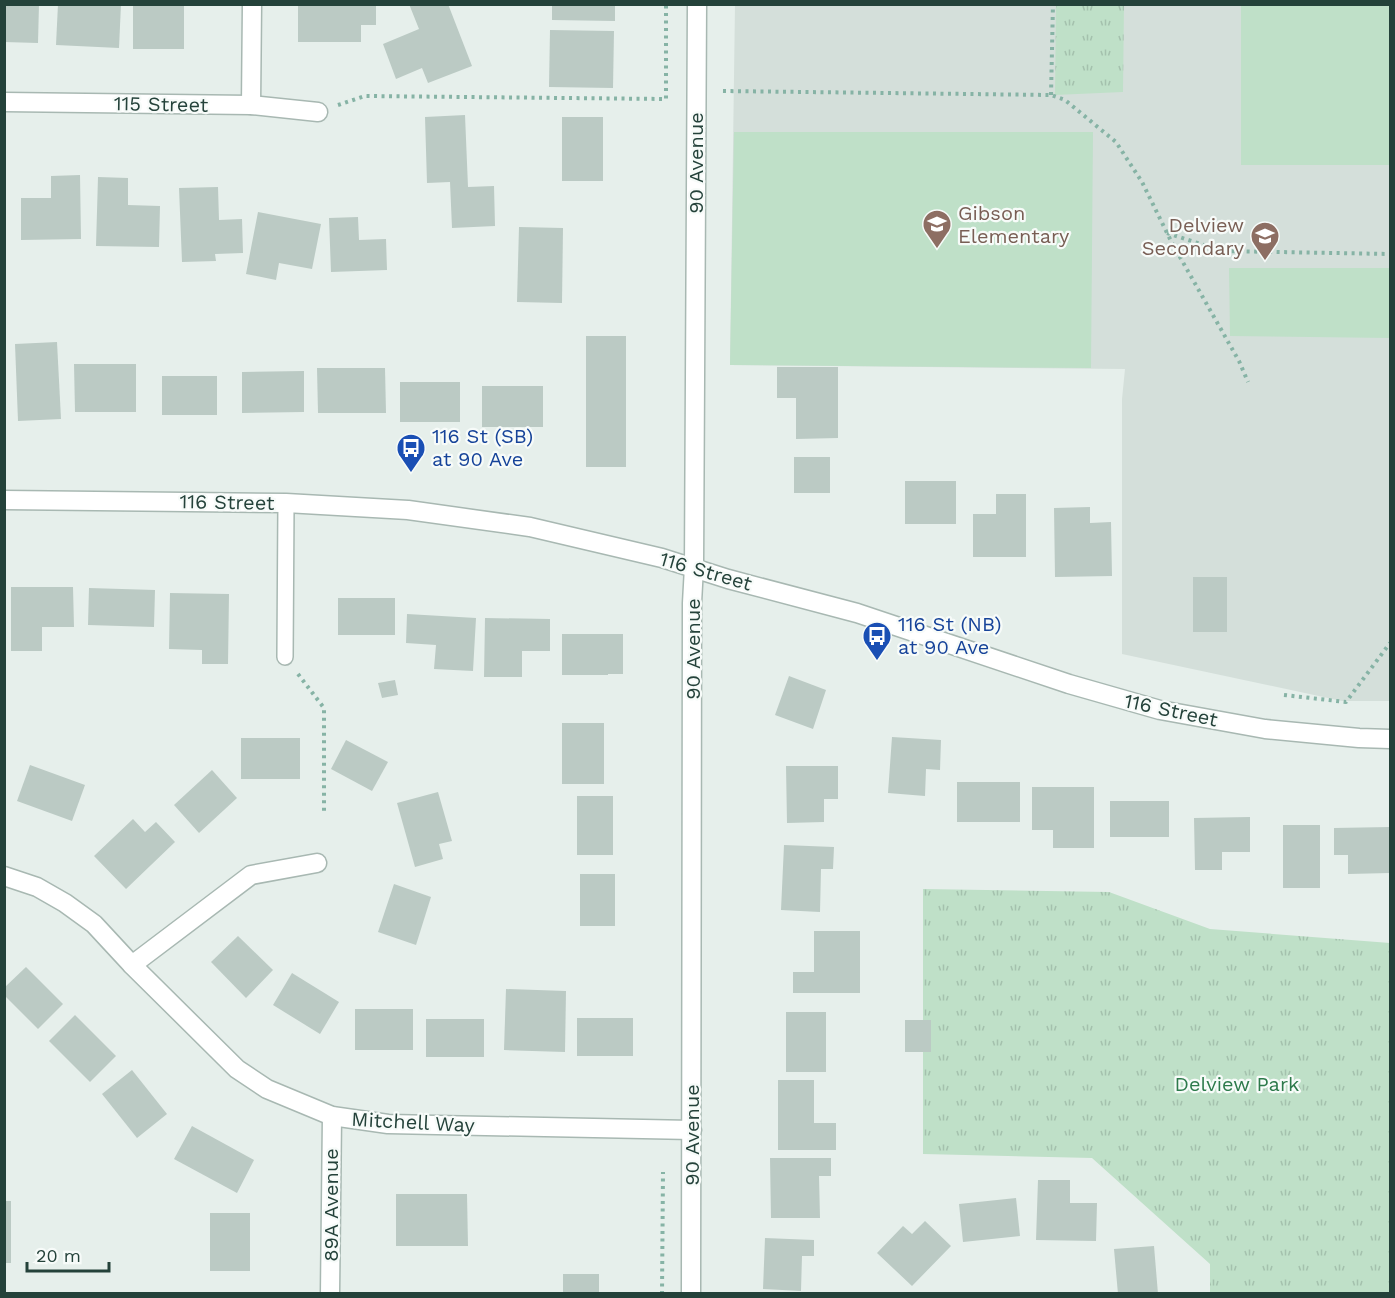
<svg xmlns="http://www.w3.org/2000/svg" width="1395" height="1298" font-family="'Work Sans',sans-serif">
  <style>
    .built { fill: #d4dfda }
    .park { fill: url(#park-tufts) }
    .pitch { fill: #bfe0c8 }
    .building { fill: #bbcac4 }
    .lines { fill: none; stroke-linecap: round; stroke-linejoin: round }
    .service-casing { stroke: #a8b8b2; stroke-width: 18 }
    .minor-casing { stroke: #a8b8b2; stroke-width: 21 }
    .tertiary-casing { stroke: #a8b8b2; stroke-width: 21 }
    .path { stroke: #86b3a5; stroke-width: 4; stroke-dasharray: 3 4.5; stroke-linecap: butt }
    .service { stroke: #fff; stroke-width: 15 }
    .minor { stroke: #fff; stroke-width: 18 }
    .tertiary { stroke: #fff; stroke-width: 18 }
    .labels { text-anchor: middle; dominant-baseline: central; stroke-width: 4.5; stroke-linejoin: round; paint-order: stroke }
    .street-label { font-size: 20px; fill: #24423a; stroke: #f7fbf9 }
    .education-label { font-size: 20px; fill: #785e54; stroke: #f7fbf9; text-anchor: start }
    .transit-label { font-size: 20px; fill: #164399; stroke: #f7fbf9; text-anchor: start }
    .park-label { font-size: 20px; fill: #2d7a4b; stroke: #f7fbf9 }
  </style>
  <defs>
    <pattern id="park-tufts" width="24" height="20" patternUnits="userSpaceOnUse" patternTransform="scale(1.5)"><rect width="24" height="20" fill="#bfe0c8"/><path d="M3 7l-1-3M5 7V3M7 7l1-3M15 17l-1-3M17 17v-4M19 17l1-3" fill="none" stroke="#a4c1ad"/></pattern>
  </defs>
  <rect width="100%" height="100%" fill="#e6efeb"/>
  <!-- built -->
  <path class="built" d="M735 5H1390V701H1342L1122 654V399L1125 369 730 365Z"/>
  <!-- park -->
  <g class="park">
    <path d="M1056 5H1124L1123 92 1055 95Z"/>
    <path d="M923 889 1109 892 1210 929 1390 943V1293H1210V1264L1092 1158 923 1154Z"/>
  </g>
  <!-- pitch -->
  <g class="pitch">
    <rect x="1241" y="5" width="149" height="160"/>
    <path d="M734 132H1093L1091 368 730 365Z"/>
    <path d="M1229 268H1390V338L1230 336Z"/>
  </g>
  <!-- building -->
  <g class="building">
    <path d="M4 4H39L38 43 4 42Z"/>
    <path d="M58 4H121L119 48 56 45Z"/>
    <rect x="133" y="4" width="51" height="45"/>
    <path d="M409 4H448L472 66 428 83 422 68 396 79 383 44 419 29Z"/>
    <path d="M552 4H615V21L552 20Z"/>
    <path d="M298 5H376V25H361V42H298Z"/>
    <path d="M550 30 614 31 613 88 549 87Z"/>
    <path d="M465 115 468 187 494 186 495 226 452 228 450 182 427 183 425 117Z"/>
    <rect x="562" y="117" width="41" height="64"/>
    <path d="M80 175 81 239 21 240V198H51V176Z"/>
    <path d="M98 177 128 178V205L160 206 159 247 96 246Z"/>
    <path d="M218 187 219 220 242 219 243 253 215 254 216 261 182 262 179 188Z"/>
    <path d="M258 212 321 224 312 269 279 263 276 280 246 274Z"/>
    <path d="M358 217 359 240 386 239 387 270 331 272 329 218Z"/>
    <path d="M519 227 563 228 562 303 517 302Z"/>
    <rect x="586" y="336" width="40" height="131"/>
    <path d="M57 342 61 419 18 421 15 344Z"/>
    <path d="M74 364H136V412H75Z"/>
    <path d="M777 367H838V438L796 439V398H777Z"/>
    <path d="M317 368H385L386 413H318Z"/>
    <path d="M304 371V412L242 413V372Z"/>
    <rect x="162" y="376" width="55" height="39"/>
    <rect x="400" y="382" width="60" height="40"/>
    <rect x="482" y="386" width="61" height="41"/>
    <rect x="794" y="457" width="36" height="36"/>
    <rect x="905" y="481" width="51" height="43"/>
    <path d="M996 494H1026V557H973V514H996Z"/>
    <path d="M1090 507V523L1111 522 1112 576 1055 577 1054 508Z"/>
    <rect x="1193" y="577" width="34" height="55"/>
    <path d="M11 587H73L74 627H42V651H11Z"/>
    <path d="M89 588 155 590 154 627 88 625Z"/>
    <path d="M170 593 229 594 228 664H202V650L169 649Z"/>
    <rect x="338" y="598" width="57" height="37"/>
    <path d="M407 614 476 618 473 671 434 669 436 645 406 643Z"/>
    <path d="M485 618 550 619V651H522V677H484Z"/>
    <path d="M562 634H623V674H608V675H562Z"/>
    <path d="M789 676 826 690 813 729 775 715Z"/>
    <path d="M395 680 398 695 382 698 378 683Z"/>
    <rect x="562" y="723" width="42" height="61"/>
    <path d="M892 737 941 740 940 770 926 769 925 796 888 793Z"/>
    <rect x="241" y="738" width="59" height="41"/>
    <path d="M346 740 388 762 372 791 331 769Z"/>
    <path d="M30 765 85 785 72 821 17 801Z"/>
    <path d="M786 766H838V799H824V822L787 823Z"/>
    <path d="M212 770 237 798 199 833 174 805Z"/>
    <rect x="957" y="782" width="63" height="40"/>
    <path d="M1032 787H1094V848H1053V830H1032Z"/>
    <path d="M438 792 452 841 439 844 443 859 415 867 397 803Z"/>
    <rect x="577" y="796" width="36" height="59"/>
    <rect x="1110" y="801" width="59" height="36"/>
    <path d="M1250 817V852H1222V870H1195L1194 818Z"/>
    <path d="M133 819 145 832 156 822 175 842 126 889 94 856Z"/>
    <rect x="1283" y="825" width="37" height="63"/>
    <path d="M1390 827V873L1348 874V855H1334V828Z"/>
    <path d="M784 845 834 847 833 869H821L820 912 781 910Z"/>
    <rect x="580" y="874" width="35" height="52"/>
    <path d="M394 884 431 897 416 945 378 932Z"/>
    <path d="M814 931H860V993H793V972H814Z"/>
    <path d="M238 936 273 970 246 998 211 962Z"/>
    <path d="M26 967 63 1004 38 1029 4 995V988Z"/>
    <path d="M292 973 339 1002 320 1034 273 1005Z"/>
    <path d="M506 989 566 991 565 1052 504 1050Z"/>
    <rect x="355" y="1009" width="58" height="41"/>
    <rect x="786" y="1012" width="40" height="60"/>
    <path d="M75 1015 116 1056 90 1082 49 1041Z"/>
    <rect x="577" y="1018" width="56" height="38"/>
    <rect x="426" y="1019" width="58" height="38"/>
    <rect x="905" y="1020" width="26" height="32"/>
    <path d="M132 1070 167 1114 137 1138 102 1094Z"/>
    <path d="M778 1080H814V1123H836V1150H778Z"/>
    <path d="M192 1126 254 1160 237 1193 174 1159Z"/>
    <path d="M770 1158H831V1176H819L820 1218H771Z"/>
    <path d="M1038 1180H1070V1203H1097L1096 1241 1036 1240Z"/>
    <path d="M396 1194H467L468 1246H396Z"/>
    <path d="M1016 1198 1020 1236 963 1242 959 1204Z"/>
    <rect x="4" y="1201" width="7" height="62"/>
    <rect x="210" y="1213" width="40" height="58"/>
    <path d="M925 1221 951 1246 912 1286 877 1253 903 1226 912 1234Z"/>
    <path d="M765 1238 814 1240V1256H802L801 1291 763 1289Z"/>
    <path d="M1154 1246 1158 1294H1118L1114 1249Z"/>
    <rect x="563" y="1274" width="36" height="20"/>
  </g>
  <g class="lines">
    <!-- service casing -->
    <g class="service-casing">
      <path id="service" d="M285 657 286 503"/>
    </g>
    <!-- minor casing -->
    <g class="minor-casing">
      <g id="minor">
        <path d="M4 102 251 105 318 112"/>
        <path d="M251 105 252 4"/>
        <path d="M4 876 37 887 65 903 94 924 132 965 237 1069 267 1089 332 1116 388 1124 692 1130"/>
        <path d="M132 965 251 875 317 863"/>
        <path d="M330 1294 332 1116"/>
      </g>
    </g>
    <!-- tertiary casing -->
    <g class="tertiary-casing">
      <g id="tertiary">
        <path d="M4 500 286 503 408 510 530 527 662 558 728 579 857 613 1069 684 1160 710 1265 729 1359 738 1390 739"/>
        <path d="M691 1294 692 603 694 567 697 4"/>
      </g>
    </g>
    <!-- path -->
    <g class="path">
      <path d="M723 91 1051 95 1065 100 1116 142 1142 182 1172 243 1239 361 1248 382"/>
      <path d="M1051 95 1053 4"/>
      <path d="M338 105 365 96 666 99V4"/>
      <path d="M1167 233 1222 251 1390 254"/>
      <path d="M298 674 324 708V813"/>
      <path d="M1284 695 1346 702 1390 643"/>
      <path d="M662 1294 663 1172"/>
    </g>
    <!-- service -->
    <use href="#service" class="service"/>
    <!-- minor -->
    <use href="#minor" class="minor"/>
    <!-- tertiary -->
    <use href="#tertiary" class="tertiary"/>
  </g>
  <!-- icons -->
  <defs>
    <g id="school-pin" transform="scale(1.5)"><path d="M0 17L-7.5 6A9.5 9.5 0 1 1 7.5 6Z" fill="#8d6e63" stroke="#f7fbf9"/><path d="M0-5L7-2L0 1L-7-2ZM-4 1L0 2.5L4 1V4Q0 6-4 4Z" fill="#fff"/></g>
    <g id="bus-pin" transform="scale(1.5)"><path d="M0 17L-7.5 6A9.5 9.5 0 1 1 7.5 6Z" fill="#1a4fb4" stroke="#f7fbf9"/><path d="M-5-6H5V4H4V6H2V4H-2V6H-4V4H-5ZM-3.5-4V0h7V-4ZM-3.5 1.2v1.5H-2V1.2ZM2 1.2v1.5H3.5V1.2Z" fill="#fff"/></g>
  </defs>
  <g fill-rule="evenodd">
    <use href="#school-pin" x="937" y="224"/>
    <use href="#school-pin" x="1265" y="236"/>
    <use href="#bus-pin" x="411" y="448"/>
    <use href="#bus-pin" x="877" y="636"/>
  </g>
  <g class="labels">
    <!-- street labels -->
    <g class="street-label">
      <text transform="translate(161 104) rotate(1)">115 Street</text>
      <text transform="translate(696 163) rotate(-90)">90 Avenue</text>
      <text transform="translate(227 502) rotate(1)">116 Street</text>
      <text transform="translate(706 571) rotate(16)">116 Street</text>
      <text transform="translate(693 649) rotate(-90)">90 Avenue</text>
      <text transform="translate(1171 710) rotate(12)">116 Street</text>
      <text transform="translate(413 1122) rotate(3)">Mitchell Way</text>
      <text transform="translate(692 1135) rotate(-90)">90 Avenue</text>
      <text transform="translate(331 1205) rotate(-90)">89A Avenue</text>
    </g>
    <!-- education labels -->
    <g class="education-label">
      <text x="958" y="213">Gibson<tspan x="958" dy="23">Elementary</tspan></text>
      <text x="1244" y="225" text-anchor="end">Delview<tspan x="1244" dy="23">Secondary</tspan></text>
    </g>
    <!-- transit labels -->
    <g class="transit-label">
      <text x="432" y="436">116 St (SB)<tspan x="432" dy="23">at 90 Ave</tspan></text>
      <text x="898" y="624">116 St (NB)<tspan x="898" dy="23">at 90 Ave</tspan></text>
    </g>
    <!-- park labels -->
    <g class="park-label">
      <text x="1237" y="1084">Delview Park</text>
    </g>
  </g>
  <!-- border -->
  <rect width="1395" height="1298" fill="none" stroke="#24423a" stroke-width="12"/>
  <!-- scale -->
  <path d="M27 1262v9h82v-9" fill="none" stroke="#24423a" stroke-width="3"/>
  <text x="36" y="1262" font-size="18" fill="#24423a" stroke="#f7fbf9" stroke-width="4.5" paint-order="stroke">20 m</text>
</svg>
